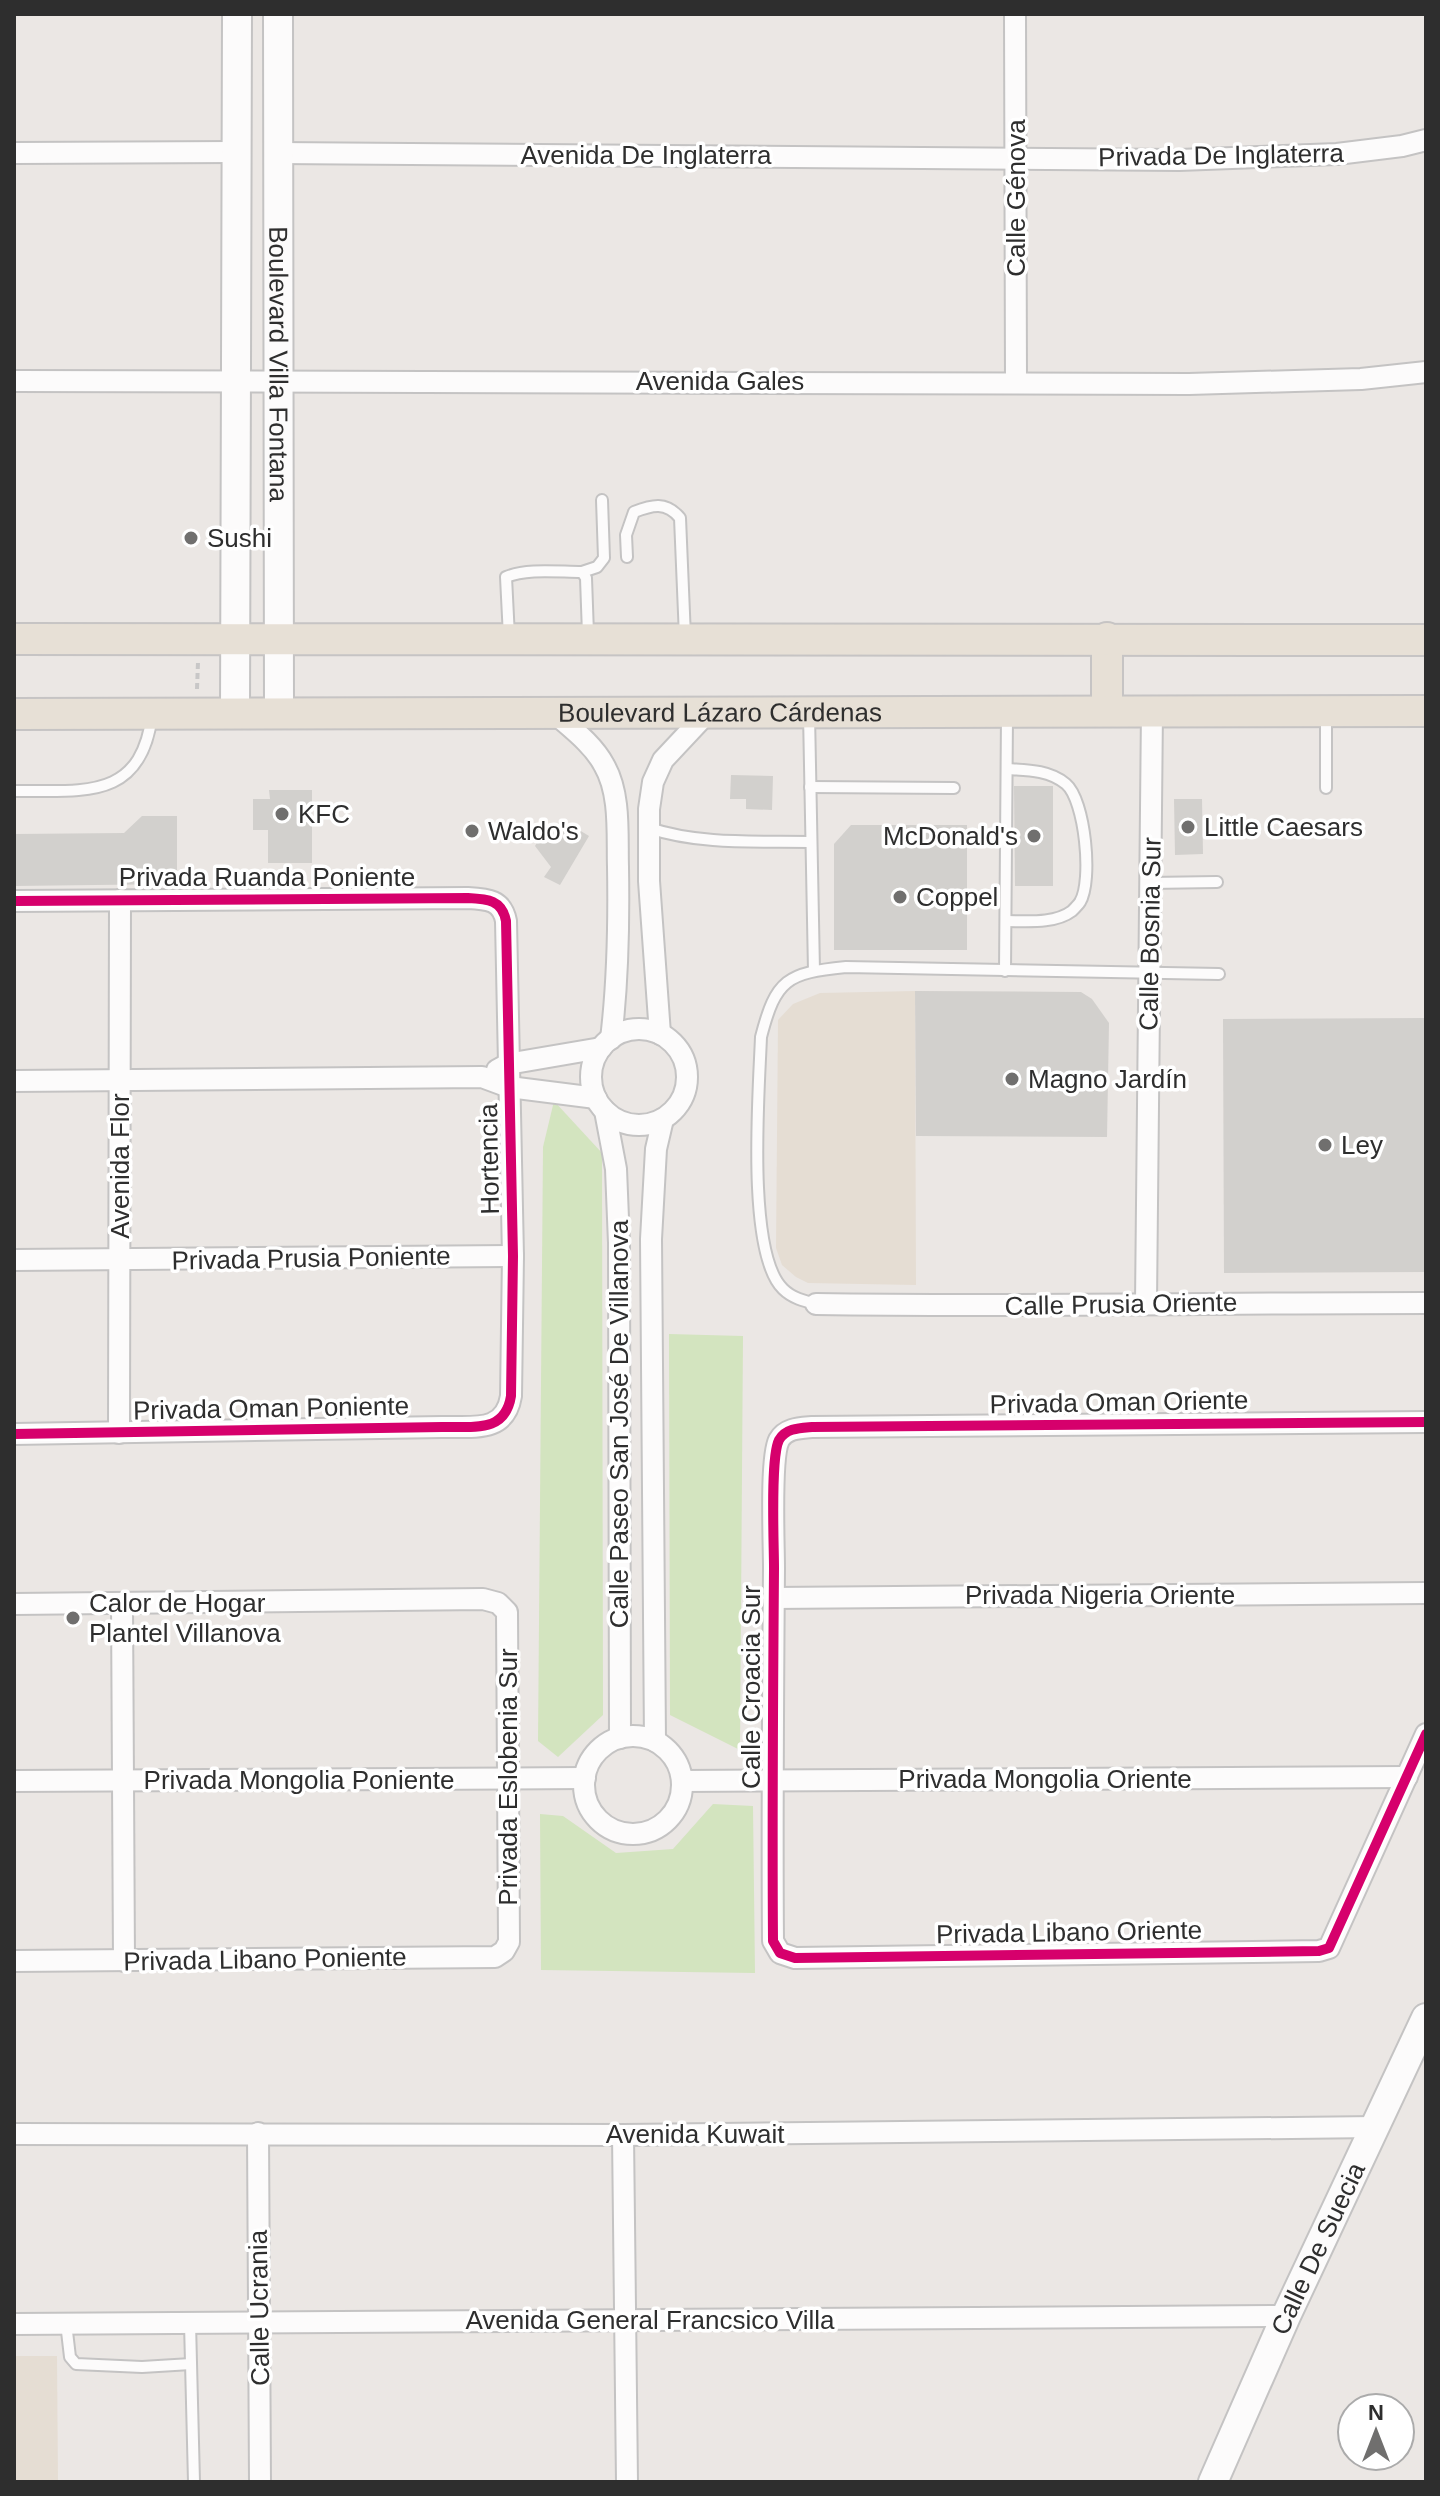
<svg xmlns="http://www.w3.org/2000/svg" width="1440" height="2496" font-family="Helvetica,sans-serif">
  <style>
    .education { fill: #e5ddd3 }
    .green { fill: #d3e4bf }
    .building { fill: #d2d0cd }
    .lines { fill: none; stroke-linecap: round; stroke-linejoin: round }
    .lane-casing { stroke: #c4c3c3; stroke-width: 14 }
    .street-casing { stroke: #c4c3c3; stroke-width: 24 }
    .secondary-casing { stroke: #c4c3c3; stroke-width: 32 }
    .primary-casing { stroke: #c6c4c4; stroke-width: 34 }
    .path { stroke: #c8c7c7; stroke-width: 4; stroke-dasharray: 6 4; stroke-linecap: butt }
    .lane { stroke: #fcfbfb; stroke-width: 10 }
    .street { stroke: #fcfbfb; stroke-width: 20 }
    .secondary { stroke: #fcfbfb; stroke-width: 28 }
    .primary { stroke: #e7e0d6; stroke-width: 30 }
    .cycleway-casing { stroke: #fff; stroke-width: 15 }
    .cycleway { stroke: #d6006c; stroke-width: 10 }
    .poi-dot { fill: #706f6e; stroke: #fff; stroke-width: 3 }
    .labels { text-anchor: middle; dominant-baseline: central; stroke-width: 7; stroke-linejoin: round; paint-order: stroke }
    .street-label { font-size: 26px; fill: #2e2e2e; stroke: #fff }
    .poi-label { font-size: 26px; fill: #2e2e2e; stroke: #fff; text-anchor: start }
  </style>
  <rect width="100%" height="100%" fill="#ebe7e4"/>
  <!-- education -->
  <g class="education">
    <path d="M915 991 916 1285 808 1283 796 1277 782 1265 776 1248 778 1020 793 1004 820 993Z"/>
    <path d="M14 2356H57L58 2482H14Z"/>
  </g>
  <!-- green -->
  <g class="green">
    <path d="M554 1101 602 1153 603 1715 558 1757 538 1741 543 1147Z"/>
    <path d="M669 1334 743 1336 740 1750 670 1715Z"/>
    <path d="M713 1804 753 1806 755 1973 541 1970 540 1814 563 1816 616 1853 673 1849Z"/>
  </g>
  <!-- building -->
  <g class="building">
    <path d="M731 775 773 776 772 810 746 809V799H730Z"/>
    <path d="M1014 786H1053V886H1015Z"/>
    <path d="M269 790H312V863H268V830H253V799H270Z"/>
    <path d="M1174 799H1202L1203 854 1175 855Z"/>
    <path d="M142 816H177V884L14 886V834L124 833Z"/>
    <path d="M561 819 589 836 560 885 544 877 551 867 535 846 543 832 549 836Z"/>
    <path d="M851 825H967V950H834V844Z"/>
    <path d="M915 991 1081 992 1092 999 1109 1023 1107 1137 916 1136Z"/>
    <path d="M1426 1018V1272L1224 1273 1223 1019Z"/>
  </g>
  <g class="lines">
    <!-- lane casing -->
    <g class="lane-casing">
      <g id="lane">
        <path d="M627 557 626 535 634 512C652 505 666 501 680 518L685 637"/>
        <path d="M582 572 597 567 604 558 602 500"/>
        <path d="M509 637 506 577C527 568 558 572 582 572L586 578 588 634"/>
        <path d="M1326 713V788"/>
        <path d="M809 714 814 971"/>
        <path d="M810 787 954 788"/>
        <path d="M14 791C82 790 141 802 152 715"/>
        <path d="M649 828C700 845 757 841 811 842"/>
        <path d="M1150 883 1217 882"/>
        <path d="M1006 921C1026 921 1055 924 1072 911 1075 908 1078 905 1080 902 1093 881 1085 800 1066 784 1050 770 1027 770 1007 769"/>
        <path d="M1005 971 1007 716"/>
        <path d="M816 1304C804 1301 792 1298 783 1289 746 1253 759 1090 761 1037 776 979 787 973 846 967L1219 974"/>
        <path d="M66 2323 70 2357 76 2364 142 2367 191 2364"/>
        <path d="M190 2323 194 2482"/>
      </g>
    </g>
    <!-- street casing -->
    <g class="street-casing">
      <g id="street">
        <path d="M1015 14 1016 382"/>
        <path d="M14 153 235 152"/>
        <path d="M277 153 1179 160 1337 154 1402 146 1426 140"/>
        <path d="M14 381 1189 384 1361 379 1426 372"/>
        <path d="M553 712C571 728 593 744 604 765 621 794 617 835 618 867 619 925 618 981 611 1039"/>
        <path d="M14 901 468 898C488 899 502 900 506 921L513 1256 511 1396C505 1434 472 1426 442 1427L14 1434"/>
        <circle cx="639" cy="1077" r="48"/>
        <path d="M660 1034 649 881V809L653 782 663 760 708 712"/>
        <path d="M497 1070 508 1064 601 1048"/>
        <path d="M14 1081 482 1077 509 1087 596 1098"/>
        <path d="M605 1111 616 1169 619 1243 620 1738"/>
        <path d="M14 1260 513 1256"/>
        <path d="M1146 1303 1152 710"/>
        <path d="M816 1304C1019 1307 1223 1303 1426 1303"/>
        <path d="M1426 1422 812 1427C800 1428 786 1428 779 1440 770 1458 774 1543 774 1568 773 1692 772 1816 773 1941L780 1953 795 1958 1319 1951 1329 1948 1426 1734"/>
        <path d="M119 1433 120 900"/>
        <path d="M773 1598 1426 1593"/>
        <path d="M122 1603 124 1961"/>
        <path d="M14 1604 483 1599 498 1603 507 1612 509 1942 504 1951 495 1957 14 1961"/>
        <circle cx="633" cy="1785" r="49"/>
        <path d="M655 1741 651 1239 656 1149 663 1119"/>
        <path d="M14 1781 585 1778"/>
        <path d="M683 1781 1407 1777"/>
        <path d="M258 2133 260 2482"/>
        <path d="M14 2134 623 2135 1376 2127"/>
        <path d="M623 2135 627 2482"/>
        <path d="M14 2324 1286 2316"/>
      </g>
    </g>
    <!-- secondary casing -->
    <g class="secondary-casing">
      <g id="secondary">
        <path id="s1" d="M278 14 279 714"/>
        <path d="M235 714 237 14"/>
        <path id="s2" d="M1213 2482 1286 2316 1426 2018"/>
      </g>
    </g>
    <!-- primary casing -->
    <g class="primary-casing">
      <g id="primary">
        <path d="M1107 638V710"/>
        <path d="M14 639 1426 640"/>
        <path id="s3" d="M14 714 1426 711"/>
      </g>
    </g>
    <!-- path -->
    <path class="path" d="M197 689 198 662"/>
    <!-- lane -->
    <use href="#lane" class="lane"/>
    <!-- street -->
    <use href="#street" class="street"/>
    <!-- secondary -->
    <use href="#secondary" class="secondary"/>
    <!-- primary -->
    <use href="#primary" class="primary"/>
    <!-- cycleway casing -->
    <g class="cycleway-casing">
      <g id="cycleway">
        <path d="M14 901 468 898C488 899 502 900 506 921L513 1256 511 1396C505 1434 472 1426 442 1427L14 1434"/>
        <path d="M1426 1422 812 1427C800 1428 786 1428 779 1440 770 1458 774 1543 774 1568 773 1692 772 1816 773 1941L780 1953 795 1958 1319 1951 1329 1948 1426 1734"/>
      </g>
    </g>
    <!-- cycleway -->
    <use href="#cycleway" class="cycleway"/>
  </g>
  <!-- markers -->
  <g class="poi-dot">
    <circle cx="191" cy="538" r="8"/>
    <circle cx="282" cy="814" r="8"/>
    <circle cx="1188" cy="827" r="8"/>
    <circle cx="472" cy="831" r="8"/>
    <circle cx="1034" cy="836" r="8"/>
    <circle cx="900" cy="897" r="8"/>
    <circle cx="1012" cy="1079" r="8"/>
    <circle cx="1325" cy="1145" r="8"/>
    <circle cx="73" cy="1618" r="8"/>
  </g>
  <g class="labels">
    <!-- street labels -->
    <g class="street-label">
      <text x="646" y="155">Avenida De Inglaterra</text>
      <text transform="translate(1221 155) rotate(-1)">Privada De Inglaterra</text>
      <text transform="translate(1016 198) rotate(-90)">Calle Génova</text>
      <text stroke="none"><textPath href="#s1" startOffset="350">Boulevard Villa Fontana</textPath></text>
      <text x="720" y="381">Avenida Gales</text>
      <text stroke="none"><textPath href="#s3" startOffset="706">Boulevard Lázaro Cárdenas</textPath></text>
      <text x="267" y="877">Privada Ruanda Poniente</text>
      <text transform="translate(1150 934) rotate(-89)">Calle Bosnia Sur</text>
      <text transform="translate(489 1159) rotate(-91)">Hortencia</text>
      <text transform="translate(120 1166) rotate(-90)">Avenida Flor</text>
      <text transform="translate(311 1258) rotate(-1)">Privada Prusia Poniente</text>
      <text transform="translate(1121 1304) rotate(-1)">Calle Prusia Oriente</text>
      <text transform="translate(1119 1402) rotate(-1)">Privada Oman Oriente</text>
      <text transform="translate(271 1408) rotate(-1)">Privada Oman Poniente</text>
      <text transform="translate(619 1424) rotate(-90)">Calle Paseo San José De Villanova</text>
      <text x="1100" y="1595">Privada Nigeria Oriente</text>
      <text transform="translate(751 1687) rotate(-90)">Calle Croacia Sur</text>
      <text transform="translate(508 1777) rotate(-90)">Privada Eslobenia Sur</text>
      <text x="1045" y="1779">Privada Mongolia Oriente</text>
      <text x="299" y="1780">Privada Mongolia Poniente</text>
      <text transform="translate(1069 1932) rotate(-1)">Privada Libano Oriente</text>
      <text transform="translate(265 1959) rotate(-1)">Privada Libano Poniente</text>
      <text x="695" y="2134">Avenida Kuwait</text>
      <text stroke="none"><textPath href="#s2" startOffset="256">Calle De Suecia</textPath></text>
      <text transform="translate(259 2308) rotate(-91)">Calle Ucrania</text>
      <text x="650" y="2320">Avenida General Francsico Villa</text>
    </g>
    <!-- poi labels -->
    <g class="poi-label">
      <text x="207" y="538">Sushi</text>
      <text x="298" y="814">KFC</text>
      <text x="1204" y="827">Little Caesars</text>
      <text x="488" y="831">Waldo's</text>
      <text x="1018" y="836" text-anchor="end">McDonald's</text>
      <text x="916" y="897">Coppel</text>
      <text x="1028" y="1079">Magno Jardín</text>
      <text x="1341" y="1145">Ley</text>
      <text x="89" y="1603">Calor de Hogar<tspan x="89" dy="30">Plantel Villanova</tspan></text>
    </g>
  </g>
  <!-- border -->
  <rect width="1440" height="2496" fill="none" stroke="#2e2e2e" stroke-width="32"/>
  <!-- north arrow -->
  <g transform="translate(1376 2432)"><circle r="38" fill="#ffffff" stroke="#ababab" stroke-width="2"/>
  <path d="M0-6L14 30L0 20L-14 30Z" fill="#706f6e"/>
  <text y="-12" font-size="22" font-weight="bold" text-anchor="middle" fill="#2e2e2e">N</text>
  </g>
</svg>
